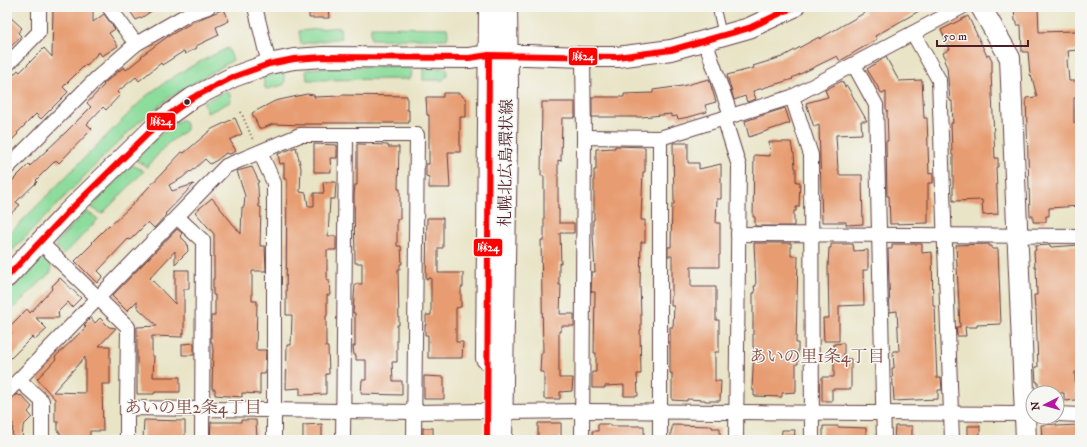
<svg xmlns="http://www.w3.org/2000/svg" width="1087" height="447" font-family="'IM FELL DW Pica','Noto Serif JP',serif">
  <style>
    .grass { fill: #8cdc9c; stroke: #6b7e64 }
    .building { fill: #e79c71; fill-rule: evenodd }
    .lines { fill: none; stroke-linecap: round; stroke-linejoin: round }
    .lane-casing { stroke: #623d42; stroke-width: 9 }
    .street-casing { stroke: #623d42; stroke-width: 16 }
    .secondary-casing { stroke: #623d42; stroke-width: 22 }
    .primary-casing { stroke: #623d42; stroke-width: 24 }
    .path { stroke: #623d42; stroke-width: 2; stroke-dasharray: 1 3; stroke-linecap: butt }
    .lane { stroke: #fff; stroke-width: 7 }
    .street { stroke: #fff; stroke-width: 14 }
    .secondary { stroke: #fff; stroke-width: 20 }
    .primary { stroke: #fff; stroke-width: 22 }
    .bus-1-casing { stroke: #f6f6f2; stroke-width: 9 }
    .bus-1 { stroke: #f00; stroke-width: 6 }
    .bus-dot { fill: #4a1f2b; stroke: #f6f6f2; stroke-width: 1.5 }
    .labels { text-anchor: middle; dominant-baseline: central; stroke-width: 3; stroke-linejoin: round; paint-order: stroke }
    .street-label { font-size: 16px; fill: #4a1f2b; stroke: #f6f6f2 }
    .neighbourhood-label { font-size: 17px; fill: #814b44; stroke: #f6f6f2 }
    .line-badge { stroke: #f6f6f2; stroke-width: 1.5 }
    .badge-label { font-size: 11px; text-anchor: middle; font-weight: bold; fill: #fff }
  </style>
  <rect width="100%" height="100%" fill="#f6f6f2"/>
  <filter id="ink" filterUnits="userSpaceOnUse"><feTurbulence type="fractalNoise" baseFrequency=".025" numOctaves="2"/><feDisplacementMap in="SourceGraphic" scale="8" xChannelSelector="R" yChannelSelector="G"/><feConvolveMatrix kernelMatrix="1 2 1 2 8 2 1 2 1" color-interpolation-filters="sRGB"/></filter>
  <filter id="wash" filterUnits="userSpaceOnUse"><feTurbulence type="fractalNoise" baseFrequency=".012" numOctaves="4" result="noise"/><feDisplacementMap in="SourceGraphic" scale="16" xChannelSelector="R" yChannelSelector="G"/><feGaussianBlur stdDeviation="0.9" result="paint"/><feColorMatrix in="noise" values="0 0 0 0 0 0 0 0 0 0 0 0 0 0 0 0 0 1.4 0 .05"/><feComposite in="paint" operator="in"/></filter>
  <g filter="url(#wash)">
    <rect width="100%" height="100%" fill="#e9e4c6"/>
    <!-- grass -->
    <g class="grass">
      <path d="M340 27 341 38 301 44 299 31Z"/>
      <path d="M371 27 447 28 448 34 447 39H371Z"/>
      <path d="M228 48 233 60 170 97 139 122 108 152 7 256V236L145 97C172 76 196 63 228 48Z"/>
      <path d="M410 66 412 68 411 78 410 79 307 80 306 70 324 67Z"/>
      <path d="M423 68H447V76L443 80H423Z"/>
      <path d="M281 73 284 74 285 82 283 85 267 89 265 88 263 77Z"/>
      <path d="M225 91 229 92 231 100 230 102 208 113 203 103Z"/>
      <path d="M180 120H183L186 124V130L167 144 147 167 136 160 155 139Z"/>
      <path d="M132 165 144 171 102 214 91 207Z"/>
      <path d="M86 211 98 219 64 255 57 248 56 243Z"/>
      <path d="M42 259 47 260 51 265V272L7 314V294Z"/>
    </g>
    <g id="blocks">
      <!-- building -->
      <g class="building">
        <path d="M53 7H93V22L104 14 115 29 109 33 118 46 102 56 99 52 86 66 85 65 63 87 68 92 41 119 36 114 17 133 18 134 7 145V82L18 70 20 72 44 48 52 57Z"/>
        <path d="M134 7H158L141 18V17L136 20 130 11Z"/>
        <path d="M309 7H328L329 18H309Z"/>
        <path d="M863 7H926L875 36 877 39 840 61 837 56 792 78 793 79 753 91 756 99 747 102 745 96 734 100 727 75 754 68 753 66 782 57 819 37V39L866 12Z"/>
        <path d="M1014 7H1038L1039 32 1076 31 1077 50 1068 51 1069 59 1067 60 1069 81H1080V98H1074V123L1080 122V206L1049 208V216H1046V222H1033V216H1030L1026 98 1037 97 1032 77 1030 75 1028 52H1022L1021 25H1017V21H1015Z"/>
        <path d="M224 9 229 21 216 27 219 35 196 46 197 48 185 54 184 51 162 65 161 63 139 81 136 77 117 92 120 95 106 110 103 107 87 124 92 129 59 163 56 160 36 180 37 182 16 202 20 205 7 217V186L29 164 30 166 65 133 91 107 87 103 104 85 103 84 124 67 126 70 142 57 141 56 167 37 195 21Z"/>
        <path d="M7 14 22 28 18 33 21 36 7 51Z"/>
        <path d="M968 16 987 56 989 55 992 60V73H991L995 158H998V167H996L998 214 983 215 982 200 953 201V155H952L951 123H953L952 101H950L947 67 944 61 946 59 943 53 950 49 941 30Z"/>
        <path d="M886 57 899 81 922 80 924 118H927L929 174 933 173V183H928V223L890 224 889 196H887L886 141H888L887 111H888L886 109V92L882 94 867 69Z"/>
        <path d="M709 79 716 102 705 105 707 112 689 117 678 119 677 116 671 117V114L642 117H592V97H624V94L653 93V90L682 86Z"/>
        <path d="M842 81 845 87 847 86 867 121H861L862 134 836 135 838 170H839V175H862L863 224 846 225V222H822L819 125 814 127 806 103 828 97 825 90Z"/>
        <path d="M443 93H460L466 100V117H460V152H448L450 188H429V177L426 176V164H429V115H427L426 97H443Z"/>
        <path d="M307 94 314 95V97L341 96V95L407 96V110H409V123H322L323 124H304V125L273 124 263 128H259L252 113 275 101Z"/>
        <path d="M542 102H575V117H574V118H562L561 161 558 160V209H559V223H574V233H560L561 263H559V285H561L560 314H574V326H561V331H559V378H573L572 391 560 392V399H544V372H540L541 353H543L541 240H544V176H541Z"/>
        <path d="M785 108 790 123 749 137 745 121Z"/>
        <path d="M235 118 242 134 230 140 236 151 230 154 226 153 217 160 210 164 205 159 191 172 190 171 182 178 169 185 172 191 194 184 165 214 166 215 154 228 148 222 130 240 128 239 98 271 103 276 97 283 75 261 93 243 92 242 109 225 110 226 131 206 182 152 184 153 212 129Z"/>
        <path d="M769 142H791L793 153H794L795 168H796V182H800L799 207H796V211H794V226H755V217H753L754 155 770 156Z"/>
        <path d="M673 143H688V163H699V169L721 164V199H717L716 223H720V255H719V267H691V287H716V320H719V352H715V381H721L720 401H705V400L687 399V401L672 400V373H670V327H673L674 306H671V296H672V256H668V247H671L672 204H674Z"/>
        <path d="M314 144 337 145V158H330L331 172H314Z"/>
        <path d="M357 144 388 145V147H399L398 189H400V219H397V246H401L402 264H400V269H398L399 325H397V362H392L393 381H402V395L361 394 362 380H366V360H356V355H354L353 346H355V313H353L355 284H362V263H355L354 195 355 185H357Z"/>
        <path d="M615 146 645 147V172H643L641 220H645V242H641L640 284 641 317V330H640L641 374H637L638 396H624V385L605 386V388H592V372H596V353H594L595 292H592L591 291 592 272H595L593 235V220H594V170H596V149L615 148Z"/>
        <path d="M296 147 301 168 300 192 306 193 308 206H314V193H324L323 182H336L335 199H330L328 236H336V250H327V280H329L330 295H327V316H326V347H328L329 374H326V394L300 395V388L286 389 287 345H291L292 315H286L287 179H284V163L280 164 278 154Z"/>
        <path d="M252 167 259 182 257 183 258 187 259 207H261L260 246H265L266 271H252V301H257L256 350H266L265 374H260V394L242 393V397L215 395V389H212L213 350 212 342H211V316H215V295H213V279H214V234L195 212 212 198 241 234 242 207H244L245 196 237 171Z"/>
        <path d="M427 218H443V248H438V273H463V287H461V307L456 308V342H463L462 358H428V335H425V325H426V315H431V278L426 279Z"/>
        <path d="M177 229 182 233 180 236 187 243 188 251 175 264V251L150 278 175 304V270H189V289H184V334H182V337L152 336V356H154L153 377H180V392H155L154 394H137V327L157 326 137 307V301L127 311 112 296Z"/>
        <path d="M754 243H791V256H798L796 343H798V364H796V392L782 393V397L754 396V390H752L754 347H753V293H755L754 286H756Z"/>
        <path d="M831 244H853L854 251 868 250V270H863L864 305 839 306V341H824L823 318H829L828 267 829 248H831Z"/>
        <path d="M892 244H922V253L932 252 933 306H935L936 333H935L937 378H941L942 390H938V399L894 401 892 368H894L893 351H899L897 311 890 312 888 249H892Z"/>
        <path d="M989 244V246H992V249H998L1001 324 977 325V327H965L966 336H957L956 327H960L956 245Z"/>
        <path d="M1050 245 1051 247 1080 245V372H1075L1076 400 1064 401V393H1038V382H1036L1035 367H1038L1036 310H1035L1034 295H1037L1036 267H1035L1034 251 1036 250 1035 246Z"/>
        <path d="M60 278 81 298 72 307 68 302 58 312 59 318H36L47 329 35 340 32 337 7 362V339L12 333 7 329 27 309 30 313 53 288 52 286Z"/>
        <path d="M91 318 95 323 100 318 109 327 116 328 99 346H110V384H102L103 431H90V440H60V432H58V422H55V399L37 379 56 359 55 357 86 327 84 325ZM85 357V393L53 392Z"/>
        <path d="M194 343V355H182V344Z"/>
        <path d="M844 343V359H851V389H832V401H822V377H834V344Z"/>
        <path d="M424 376 444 377V399H424Z"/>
        <path d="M17 394 20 396 21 395 32 407 28 412 32 417 23 426 22 440H12L13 423 7 429V404Z"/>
        <path d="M144 420 185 421V440H143Z"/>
        <path d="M241 420H256L257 440H241V439L222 437V440H210L211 422H241Z"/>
        <path d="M538 423H561V437H559V440H538Z"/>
        <path d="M322 424V440H303V425Z"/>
        <path d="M598 424H609L610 426H644V440H593L592 431H598Z"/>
        <path d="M1057 424V426L1078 425 1079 440H1042L1041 425Z"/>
        <path d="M672 425 712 426V428H720V440H672L671 439V430H672Z"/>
        <path d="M823 426H838V427L866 428V440H823Z"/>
        <path d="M895 426H912V440H894Z"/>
        <rect x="968" y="426" width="12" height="14"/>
        <rect x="423" y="428" width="10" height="11"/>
        <path d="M782 430H795L794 440H781Z"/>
      </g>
    </g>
  </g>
  <g filter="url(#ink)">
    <use href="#blocks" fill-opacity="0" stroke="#623d42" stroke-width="1"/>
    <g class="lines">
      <!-- lane casing -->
      <g class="lane-casing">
        <path id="lane" d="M716 7 722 33"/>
      </g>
      <!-- street casing -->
      <g class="street-casing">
        <g id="street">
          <path d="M109 7 136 44"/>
          <path d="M255 7 269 64"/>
          <path d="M913 33 939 80 952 440"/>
          <path d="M705 41 728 107"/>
          <path d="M583 57 584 137"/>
          <path d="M7 65 39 32V7"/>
          <path d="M854 65 876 105 884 440"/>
          <path d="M792 97 811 155 812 440"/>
          <path d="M724 118 739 166 736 440"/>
          <path d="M260 152 274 183V440"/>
          <path d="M7 168 97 78 136 44 190 13 208 7"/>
          <path d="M177 217 203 241 202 440"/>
          <path d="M738 234 1080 236"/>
          <path d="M40 242 128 327 127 408"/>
          <path d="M19 380 42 401V440"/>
          <path d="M7 392 226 166 300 135H417L414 440"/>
          <path d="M502 412 582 411 1033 414"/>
          <path d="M1057 414 1080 415"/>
          <path d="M127 440V408L414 412 487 411"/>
          <path d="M343 440 346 135"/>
          <path d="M582 440 584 137 660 138 792 97 962 7"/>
          <path d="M660 440V138"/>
        </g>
      </g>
      <!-- secondary casing -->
      <g class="secondary-casing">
        <g id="secondary">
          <path d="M981 7 1010 58 1026 440"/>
          <path d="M7 277 67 213 163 119 192 98 233 77 269 64 294 59 324 57 469 58 489 55H527L583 57H617L671 50 749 28 794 7"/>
        </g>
      </g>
      <!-- primary casing -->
      <g class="primary-casing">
        <g id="primary">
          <path d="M487 358 490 7"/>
          <path d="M501 440 507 85 506 7"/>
        </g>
      </g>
      <!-- path -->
      <path class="path" d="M241 112 253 140"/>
      <!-- lane -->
      <use href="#lane" class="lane"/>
      <!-- street -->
      <use href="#street" class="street"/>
      <!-- secondary -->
      <use href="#secondary" class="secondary"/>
      <!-- primary -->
      <use href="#primary" class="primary"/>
      <!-- bus-1 casing -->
      <g class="bus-1-casing">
        <g id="bus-1">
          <path d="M7 277 67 213 163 119 192 98 233 77 269 64 294 59 324 57 469 58 489 55 617 57 671 50 749 28 794 7"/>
          <path d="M487 440 489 55"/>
        </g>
      </g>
      <!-- bus-1 -->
      <use href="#bus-1" class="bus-1"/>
    </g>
  </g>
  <!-- markers -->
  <circle class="bus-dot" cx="187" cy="102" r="3.5"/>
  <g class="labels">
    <!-- street labels -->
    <g class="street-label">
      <text transform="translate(506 163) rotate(-89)">札幌北広島環状線</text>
    </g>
    <!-- neighbourhood labels -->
    <g class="neighbourhood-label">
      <text x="817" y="357">あいの里1条4丁目</text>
      <text x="193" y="408">あいの里2条4丁目</text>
    </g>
  </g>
  <g class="line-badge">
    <rect x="568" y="47" width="30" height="19" rx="4" fill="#f00"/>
    <rect x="146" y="112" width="30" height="19" rx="4" fill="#f00"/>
    <rect x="473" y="238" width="30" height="19" rx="4" fill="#f00"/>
  </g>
  <g class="badge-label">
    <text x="583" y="60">麻24</text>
    <text x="161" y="125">麻24</text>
    <text x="488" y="251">麻24</text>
  </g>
  <!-- margin -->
  <rect width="1087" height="447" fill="none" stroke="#f6f6f2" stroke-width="24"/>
  <!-- north arrow -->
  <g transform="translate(1045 405) rotate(264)"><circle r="19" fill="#f6f6f2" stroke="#b1a0a2"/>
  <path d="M0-3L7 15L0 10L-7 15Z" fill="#b5179e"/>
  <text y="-6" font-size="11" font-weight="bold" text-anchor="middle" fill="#4a1f2b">N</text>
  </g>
  <!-- scale -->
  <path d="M937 40v6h91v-6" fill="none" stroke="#4a1f2b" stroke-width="2"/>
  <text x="943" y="40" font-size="12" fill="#4a1f2b" stroke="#f6f6f2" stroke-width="3" paint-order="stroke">50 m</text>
</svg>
